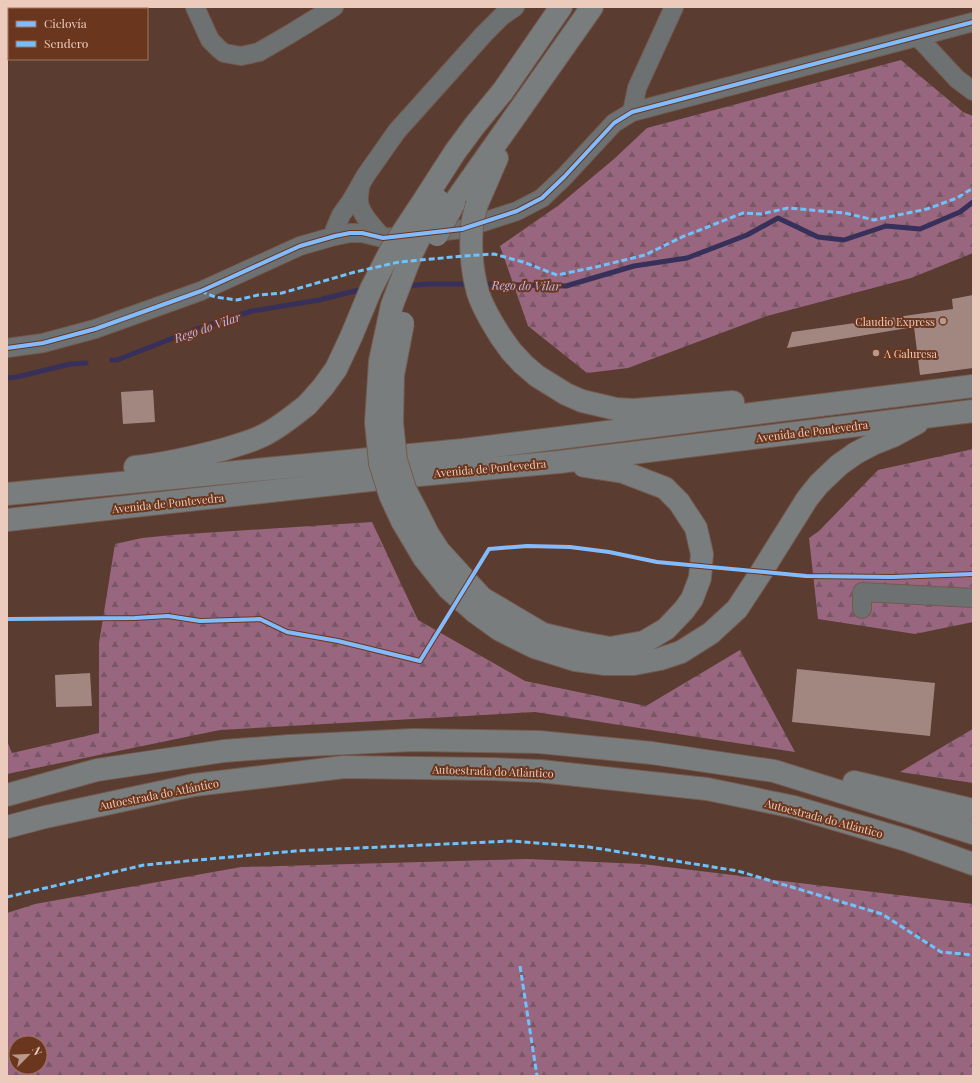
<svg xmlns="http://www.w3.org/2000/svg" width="980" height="1083" font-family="'Playfair Display',serif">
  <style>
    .forest { fill: url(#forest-firs); fill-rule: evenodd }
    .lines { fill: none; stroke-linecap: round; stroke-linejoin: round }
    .stream { stroke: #37305a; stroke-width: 5 }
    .building { fill: #a28781 }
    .street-casing { stroke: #745a4f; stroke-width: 20 }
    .highway-casing { stroke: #745a4f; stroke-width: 24 }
    .street { stroke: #6e7172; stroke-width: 18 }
    .highway { stroke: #797d7e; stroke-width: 22 }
    .highway-bridge-casing { stroke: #745a4f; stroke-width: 24; stroke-linecap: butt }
    .highway-bridge { stroke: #797d7e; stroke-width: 22 }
    .quiet { stroke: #70c2fc; stroke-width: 3; stroke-dasharray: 6 3; stroke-linecap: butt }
    .cycleway-casing { stroke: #6b361e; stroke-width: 6 }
    .cycleway { stroke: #80bcff; stroke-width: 4 }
    .poi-dot { fill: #b9998c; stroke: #6b361e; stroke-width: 1.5 }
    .labels { text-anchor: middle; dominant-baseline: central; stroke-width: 4; stroke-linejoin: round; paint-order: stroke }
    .poi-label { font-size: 11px; fill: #eccbbd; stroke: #6b361e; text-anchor: end }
    .street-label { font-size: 11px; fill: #eccbbd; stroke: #6b361e }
    .water-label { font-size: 12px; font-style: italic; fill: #b9b9f8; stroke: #6b361e }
  </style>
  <defs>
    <pattern id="forest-firs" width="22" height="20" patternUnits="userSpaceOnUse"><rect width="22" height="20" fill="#98667f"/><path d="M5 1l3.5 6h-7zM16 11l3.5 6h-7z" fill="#785663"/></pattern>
  </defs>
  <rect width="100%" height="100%" fill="#5a3c30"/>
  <!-- forest -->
  <g class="forest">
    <path d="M901 60 963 112 973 116V253L911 278 767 316 628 368 587 373 528 326 500 246 559 205 614 159 647 128Z"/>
    <path d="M973 449V622L915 634 818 619 809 538 819 531 878 470Z"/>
    <path d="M372 522 418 620 525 681 646 706 740 650 795 752 535 712 220 730 7 774V741L12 753 99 733V643L115 544 142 538 172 535Z"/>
    <path d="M973 729V783L900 772 971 730Z"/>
    <path d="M527 859 642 864 973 904V1076H7V913L35 904 241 867ZM16 1043H40V1067H16Z"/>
  </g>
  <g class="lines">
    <!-- stream -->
    <g class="stream">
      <path d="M480 284 566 286 634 266 687 258 747 235 778 218 818 237 844 240 886 226 920 229 960 212 973 202"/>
      <path d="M406 286 428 284H470"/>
      <path d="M112 360H117L191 331 252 311 319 300 355 291 365 290"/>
      <path d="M7 378 17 377 70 364 86 363"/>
    </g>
  </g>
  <!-- building -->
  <g class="building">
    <path d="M973 295V368L920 375 914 327 787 348 792 332 953 309 952 299Z"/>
    <path d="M153 390 155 422 123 424 121 392Z"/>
    <path d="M797 669 935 683 930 736 792 722Z"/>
    <path d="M90 673 92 706 56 707 55 675Z"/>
  </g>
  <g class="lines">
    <!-- street casing -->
    <g class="street-casing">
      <g id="street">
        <path d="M195 7 210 40 219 49 224 53 241 56 259 52 290 34 334 7"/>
        <path d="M918 37 957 79 973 91"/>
        <path d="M632 112 637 88 674 7"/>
        <path d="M360 186C360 191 358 197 359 202 360 214 375 229 383 238"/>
        <path d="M335 236V229L341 215 351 201 366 175 397 131 484 34 502 16 515 7"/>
        <path d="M7 348 43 343 95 329 201 291 300 246 335 236 350 233H362L383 238 462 229 517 211 542 198 564 177 614 123 632 112 973 22"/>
        <path d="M862 609V592L973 598"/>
      </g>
    </g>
    <!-- highway casing -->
    <g class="highway-casing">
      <g id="highway">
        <path d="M426 197 455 152 475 125 503 91 561 7"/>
        <path d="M454 203 592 7"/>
        <path d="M477 204 497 158"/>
        <path d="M501 337 511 351 523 364 537 376 566 394 582 401 616 409 633 410 733 402"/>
        <path d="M135 467C165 464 195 457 225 449 237 445 250 442 262 436 279 428 293 416 307 405"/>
        <path d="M7 494 463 450 973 386"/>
        <path d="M418 514 428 534 439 551 482 598 543 634 577 642 610 648 644 642 666 629 684 610 692 599 700 578 702 554 696 528 679 502 665 488 623 472 584 466"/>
        <path d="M7 520 398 477 559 462 973 411"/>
        <path d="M402 521 424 558 448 588 475 612 500 630 534 647 575 660 605 664H634L660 659 681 652 711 633 737 609 762 571 807 499 819 484 839 465 856 453 875 443 893 436 917 423"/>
        <path d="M854 782 973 810"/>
        <path d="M7 795 97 770 224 751 289 746 413 740 539 742 652 753 774 771 973 833"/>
        <path d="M7 827 45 817 194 785 344 767 491 769 540 771 707 789 794 807 906 840 973 864"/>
      </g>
    </g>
    <!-- street -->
    <use href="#street" class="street"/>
    <!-- highway -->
    <use href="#highway" class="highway"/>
    <!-- highway-bridge casing -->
    <g class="highway-bridge-casing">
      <g id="highway-bridge">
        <path d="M477 204C475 211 473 218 472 225 470 248 472 271 478 293 483 308 492 323 501 337"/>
        <path d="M437 235 454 203"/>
        <path d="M403 323 393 375 392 423 396 460 405 489 418 514"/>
        <path d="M307 405 323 387 336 369 351 337 371 289 391 250 426 197"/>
        <path d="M402 521 390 495 380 463 376 422 380 361 392 305 412 253 438 200"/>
      </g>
    </g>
    <!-- highway-bridge -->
    <use href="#highway-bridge" class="highway-bridge"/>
    <!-- quiet -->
    <g class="quiet">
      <path d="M201 291 215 297 237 300 258 295 282 293 355 272 399 262 464 256 494 254 523 262 557 275 596 267 645 255 682 237 743 213 761 214 788 208 845 213 874 220 927 209 957 198 973 188"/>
      <path d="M7 897 144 865 295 851 511 841 589 847 738 871 882 914 941 952 973 955"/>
      <path d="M520 966 537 1076"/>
    </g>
    <!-- cycleway casing -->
    <g class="cycleway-casing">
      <g id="cycleway">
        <path d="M7 348 43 343 95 329 201 291 300 246 335 236 350 233H362L383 238 462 229 517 211 542 198 564 177 614 123 632 112 973 22"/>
        <path d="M7 619 135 618 168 616 200 621 260 619 287 632 338 641 420 661 489 549 527 546 570 547 609 552 657 562 806 576 892 577 973 574"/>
      </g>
    </g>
    <!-- cycleway -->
    <use href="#cycleway" class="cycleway"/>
  </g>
  <!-- markers -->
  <g class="poi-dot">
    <circle cx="943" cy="321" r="4"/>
    <circle cx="876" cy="353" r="4"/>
  </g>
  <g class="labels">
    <!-- poi labels -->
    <g class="poi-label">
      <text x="935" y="321">Claudio Express</text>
      <text x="884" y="353" text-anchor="start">A Galuresa</text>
    </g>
    <!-- street labels -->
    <g class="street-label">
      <text transform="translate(812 431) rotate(-7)">Avenida de Pontevedra</text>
      <text transform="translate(490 468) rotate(-5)">Avenida de Pontevedra</text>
      <text transform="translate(168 503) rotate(-6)">Avenida de Pontevedra</text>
      <text transform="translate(493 771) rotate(2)">Autoestrada do Atlántico</text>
      <text transform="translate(159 794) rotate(-11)">Autoestrada do Atlántico</text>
      <text transform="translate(824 818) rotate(15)">Autoestrada do Atlántico</text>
    </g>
    <!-- water labels -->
    <g class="water-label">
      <text transform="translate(526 285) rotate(1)">Rego do Vilar</text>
      <text transform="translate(207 327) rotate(-19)">Rego do Vilar</text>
    </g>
  </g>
  <!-- border -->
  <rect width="980" height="1083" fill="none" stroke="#eccbbd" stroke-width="16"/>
  <!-- legend -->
  <rect x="8" y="8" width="140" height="52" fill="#6b361e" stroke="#9f725e"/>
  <rect x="16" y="21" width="20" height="6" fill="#80bcff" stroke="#9f725e"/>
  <text x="44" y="28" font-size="12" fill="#eccbbd">Ciclovía</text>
  <rect x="16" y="41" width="20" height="6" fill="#70c2fc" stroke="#9f725e"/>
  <text x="44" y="48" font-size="12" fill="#eccbbd">Sendero</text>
  <!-- north arrow -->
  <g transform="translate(28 1055) rotate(66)"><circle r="19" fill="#6b361e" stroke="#9f725e"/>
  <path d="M0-3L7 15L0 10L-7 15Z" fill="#b9998c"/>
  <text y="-6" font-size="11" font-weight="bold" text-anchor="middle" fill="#eccbbd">N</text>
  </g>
</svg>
